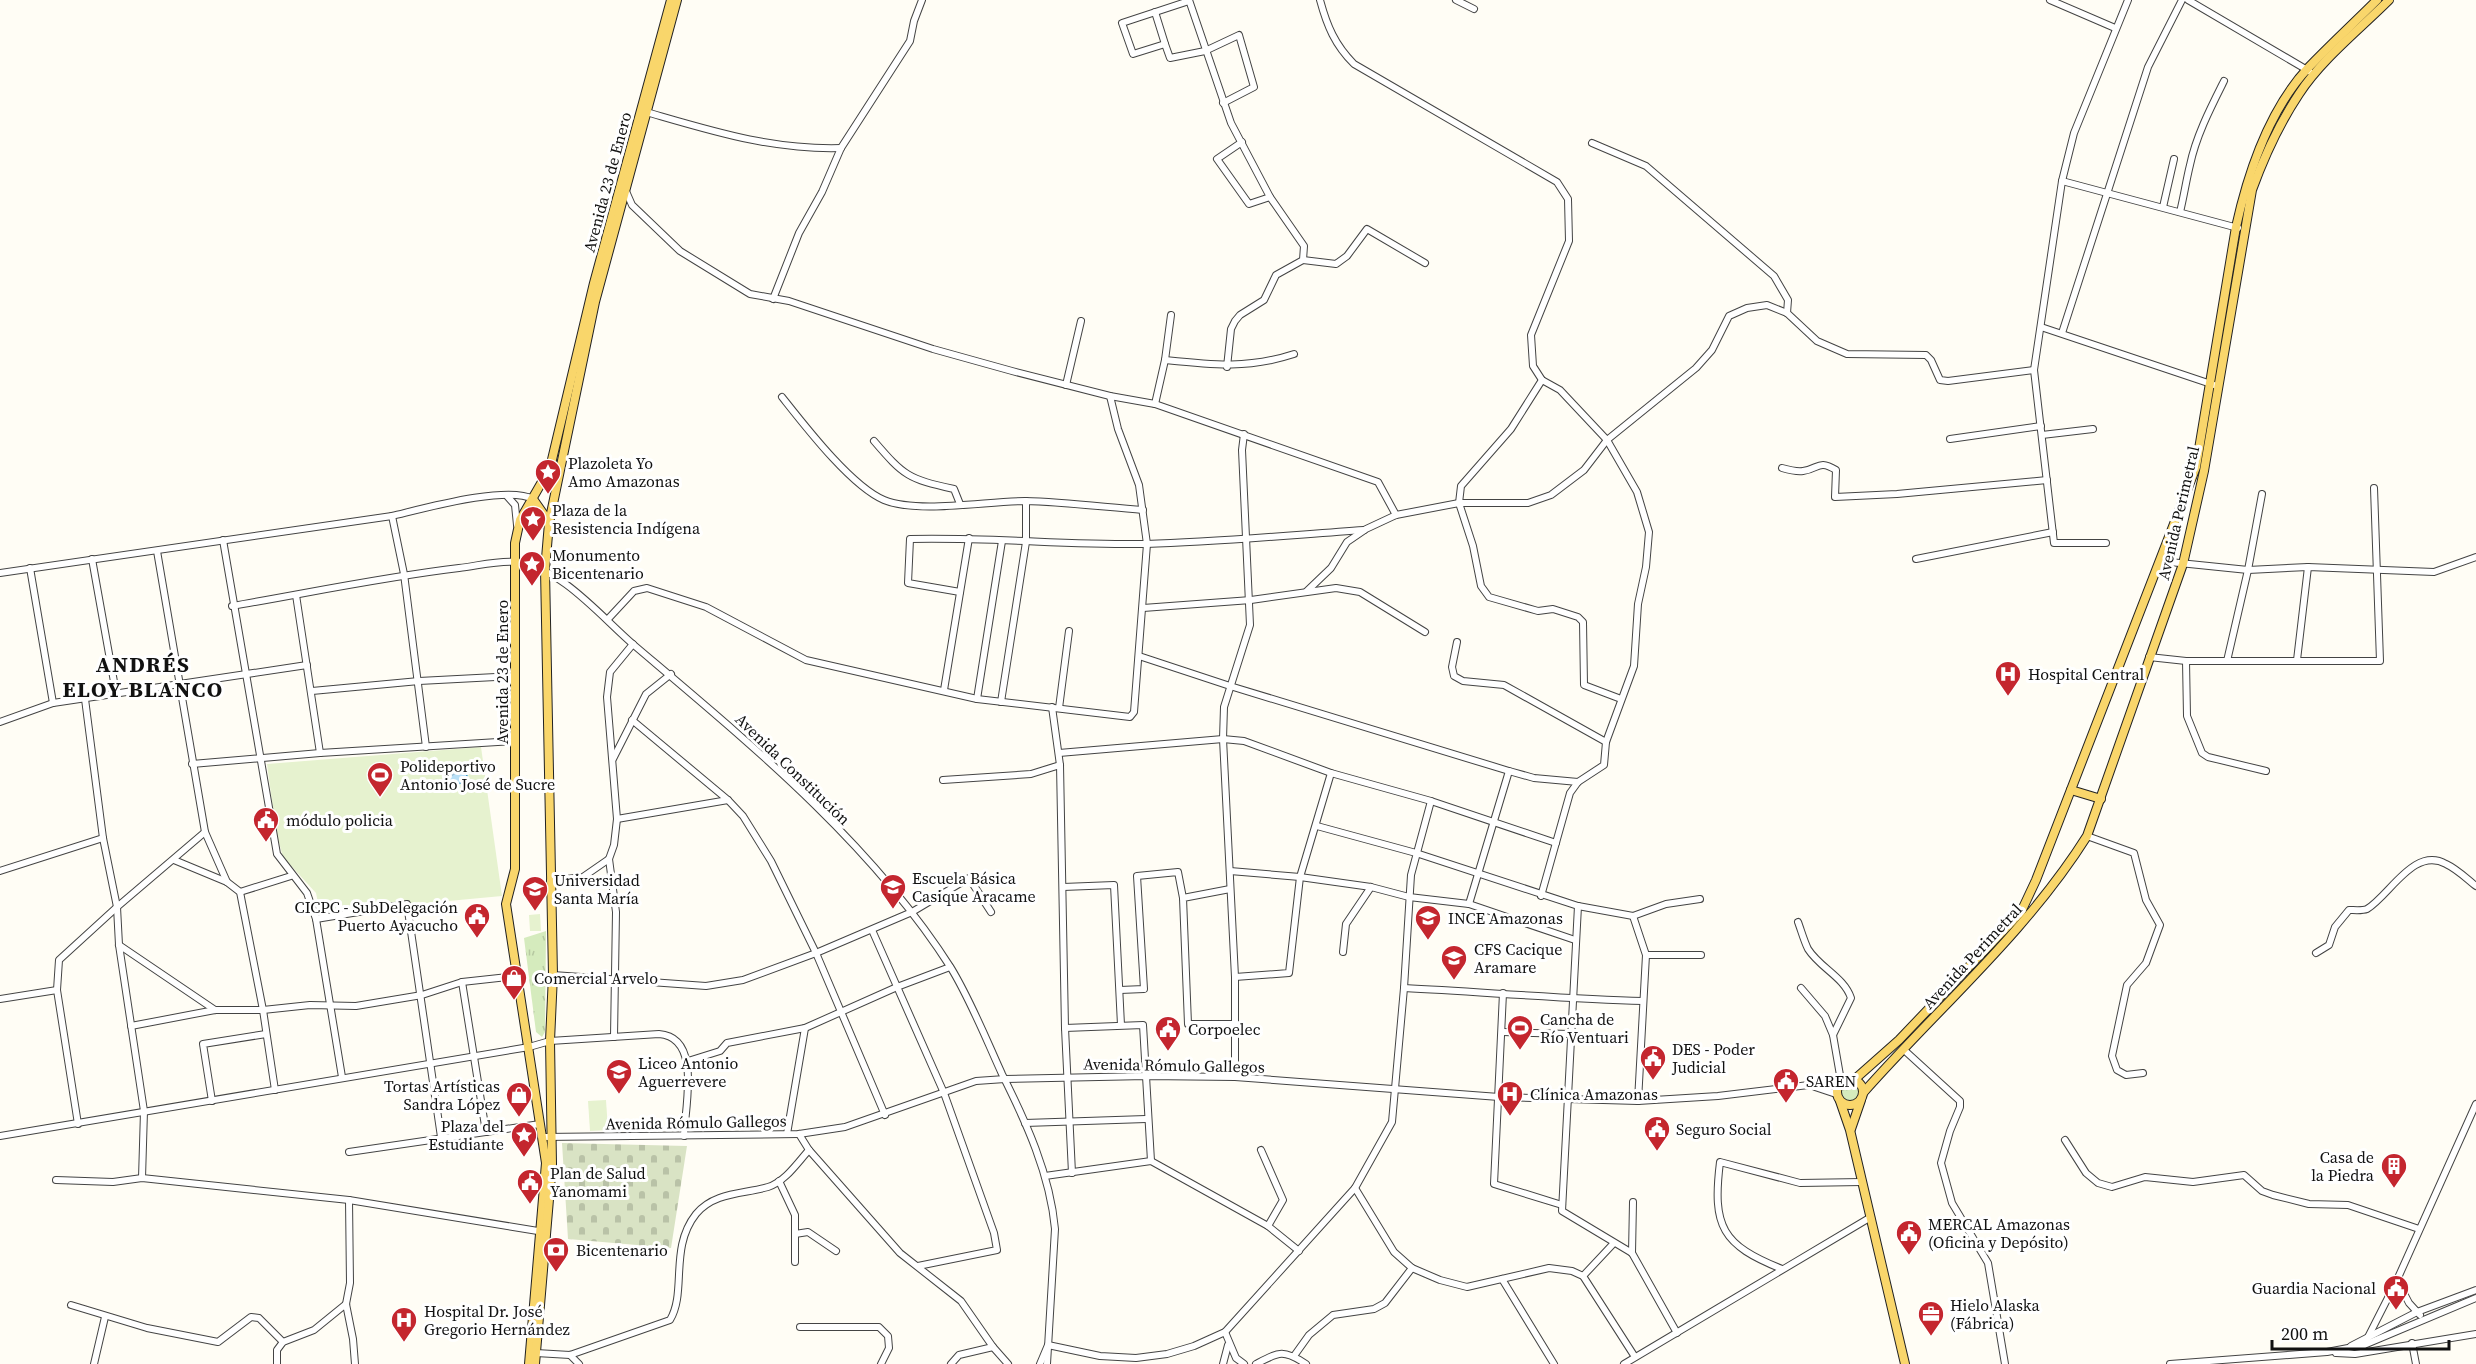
<svg xmlns="http://www.w3.org/2000/svg" width="2476" height="1364" font-family="'Source Serif 4',serif">
  <style>
    .cemetery { fill: url(#cemetery-stones) }
    .park { fill: url(#park-tufts) }
    .pitch { fill: #e6f2cf }
    .water { fill: url(#water-waves); stroke: #3f96cf; stroke-width: 1.5 }
    .lines { fill: none; stroke-linecap: round; stroke-linejoin: round }
    .minor-casing { stroke: #444; stroke-width: 8 }
    .major-casing { stroke: #222; stroke-width: 10 }
    .minor { stroke: #fff; stroke-width: 6 }
    .major { stroke: #f9d66b; stroke-width: 8 }
    .labels { text-anchor: middle; dominant-baseline: central; stroke-width: 6; stroke-linejoin: round; paint-order: stroke }
    .street-label { font-size: 16px; fill: #111; stroke: #fff }
    .poi-label { font-size: 16px; fill: #111; stroke: #fff; text-anchor: start }
    .district-label { font-size: 22px; font-weight: bold; letter-spacing: 1.5px; fill: #111; stroke: #fff }
  </style>
  <defs>
    <pattern id="cemetery-stones" width="16" height="16" patternUnits="userSpaceOnUse" patternTransform="scale(1.5)"><rect width="16" height="16" fill="#d9e3c4"/><path d="M2 7V4a2 2 0 0 1 4 0v3zM10 15v-3a2 2 0 0 1 4 0v3z" fill="#b9c2a7"/></pattern>
    <pattern id="park-tufts" width="24" height="20" patternUnits="userSpaceOnUse" patternTransform="scale(1.5)"><rect width="24" height="20" fill="#d5ebbd"/><path d="M3 7l-1-3M5 7V3M7 7l1-3M15 17l-1-3M17 17v-4M19 17l1-3" fill="none" stroke="#b6c8a1"/></pattern>
    <pattern id="water-waves" width="16" height="10" patternUnits="userSpaceOnUse" patternTransform="scale(1.5)"><rect width="16" height="10" fill="#b9e0f7"/><path d="M0 5q4-4 8 0t8 0" fill="none" stroke="#9ebfd3"/></pattern>
  </defs>
  <rect width="100%" height="100%" fill="#fffdf5"/>
  <!-- cemetery -->
  <path class="cemetery" d="M562 1143 687 1146 671 1248 568 1239Z"/>
  <!-- park -->
  <g class="park">
    <path d="M546 931 545 1032 542 1037 536 1032 524 938Z"/>
    <circle cx="1849" cy="1091" r="10"/>
  </g>
  <!-- pitch -->
  <g class="pitch">
    <path d="M481 747 502 896 320 913 316 893 283 857 276 832 267 764Z"/>
    <path d="M540 914 541 931H530L529 915Z"/>
    <path d="M606 1100 608 1130 590 1131 588 1101Z"/>
  </g>
  <!-- water -->
  <path class="water" d="M466 771 468 782 446 786 444 774Z"/>
  <g class="lines">
    <!-- minor casing -->
    <g class="minor-casing">
      <g id="minor">
        <path d="M1189 0 1231 123 1270 197 1304 246 1303 260 1276 275 1264 300 1240 315 1235 321 1231 329 1227 367"/>
        <path d="M1320 0C1327 26 1335 45 1354 64L1557 182 1568 199 1569 241 1531 335 1533 366 1542 380 1560 390 1607 440 1637 492 1649 532 1646 567 1638 604 1634 666 1606 742 1604 765 1578 782 1570 793 1541 896"/>
        <path d="M1456 0 1474 9"/>
        <path d="M2050 0 2115 28"/>
        <path d="M2188 0 2309 71"/>
        <path d="M1189 1 1122 23 1133 54 1165 44 1170 58 1205 51 1239 35 1254 87 1223 103"/>
        <path d="M1155 12 1165 44"/>
        <path d="M646 112C712 131 771 150 841 148"/>
        <path d="M1242 142 1217 159 1249 204 1270 197"/>
        <path d="M1592 143 1646 166 1774 276 1788 300 1787 313"/>
        <path d="M2062 181 2238 228"/>
        <path d="M625 189 632 205 680 251 750 294 789 301 933 349 1012 371 1110 396 1155 404 1378 482 1396 515"/>
        <path d="M2163 207 2174 159"/>
        <path d="M2180 212C2184 196 2186 181 2190 165 2196 136 2211 107 2224 81"/>
        <path d="M1303 260 1336 264 1347 256 1367 229 1425 263"/>
        <path d="M773 299 799 233 822 192 841 148 910 41 914 21 922 0"/>
        <path d="M2041 327 2217 386"/>
        <path d="M2062 333 2148 67 2182 0"/>
        <path d="M1165 360C1213 365 1248 369 1294 354"/>
        <path d="M1542 380 1511 429 1461 486 1459 503 1473 546 1481 586 1489 597 1538 611 1553 609 1578 617 1583 622 1584 685 1621 699"/>
        <path d="M1066 385 1081 321"/>
        <path d="M782 397C805 426 851 486 884 500 918 514 987 501 1025 501 1064 502 1104 507 1143 510"/>
        <path d="M1155 404 1165 360 1171 315"/>
        <path d="M2042 435 2093 429"/>
        <path d="M1950 439 2041 426"/>
        <path d="M874 441C904 476 908 479 954 489L960 504"/>
        <path d="M1782 468C1789 470 1796 472 1803 471 1819 469 1818 459 1836 470L1835 497 1897 494 2047 480"/>
        <path d="M507 496 515 505 517 525"/>
        <path d="M392 516 404 574 426 747"/>
        <path d="M223 540 277 854 307 893 316 919 342 1077"/>
        <path d="M2106 543H2054L2034 370 2062 181 2074 133 2128 0"/>
        <path d="M157 551 205 832 227 882"/>
        <path d="M92 559 116 693"/>
        <path d="M1916 559 2053 532"/>
        <path d="M2160 561 2248 570 2308 567 2434 572 2476 557"/>
        <path d="M30 568 53 703"/>
        <path d="M0 573 392 516C422 509 507 485 533 499"/>
        <path d="M1307 591 1331 568 1347 542 1366 529 1396 515 1459 503H1528L1551 495 1584 470 1607 440 1696 368 1712 350 1729 316 1747 308 1767 305 1787 313 1817 341 1847 354 1926 355 1931 360 1940 380 1948 381 2034 370"/>
        <path d="M960 592 908 583 910 539C989 537 1067 545 1146 544 1219 542 1292 535 1364 530"/>
        <path d="M296 595 320 753"/>
        <path d="M232 606C308 593 383 577 459 568 477 566 499 560 517 562 562 568 602 618 635 646 747 741 871 842 951 968 971 1001 986 1039 1002 1074 1026 1122 1050 1174 1055 1229L1047 1364"/>
        <path d="M1143 608 1251 600 1336 588 1360 592 1425 632"/>
        <path d="M608 619 634 591 647 588 706 607 806 660 977 699 1130 717 1134 712 1147 544 1139 485 1118 429 1110 396"/>
        <path d="M1457 642 1452 667 1454 676 1463 681 1504 685 1606 742"/>
        <path d="M1139 656 1230 686 1509 771 1534 778 1578 782"/>
        <path d="M2149 657 2186 661H2380L2374 488"/>
        <path d="M2297 660 2308 567"/>
        <path d="M2186 661 2187 716 2202 753 2208 757 2266 771"/>
        <path d="M2227 661 2248 570 2262 494"/>
        <path d="M944 690 969 538"/>
        <path d="M312 691 419 681 516 676"/>
        <path d="M85 699 103 838 117 907 119 945 144 1111 142 1178"/>
        <path d="M977 699 1002 541"/>
        <path d="M1001 702 1026 542V501"/>
        <path d="M1052 707 1060 765 1065 1028 1072 1173"/>
        <path d="M1059 708 1069 631"/>
        <path d="M632 720 728 800 743 816 771 861 816 953 885 1115"/>
        <path d="M0 722 53 703 307 665"/>
        <path d="M1059 753 1223 739 1244 741 1331 773 1431 801 1556 843"/>
        <path d="M613 759 646 694 671 674"/>
        <path d="M192 764 320 753 516 741"/>
        <path d="M943 780 1031 774 1060 765"/>
        <path d="M617 819 728 800"/>
        <path d="M1317 826 1416 853 1578 906 1633 916 1666 904 1700 899"/>
        <path d="M2087 836 2134 853 2146 900 2160 925 2146 963 2127 985 2112 1056 2117 1070 2126 1075 2143 1073"/>
        <path d="M609 859 616 912 614 1037"/>
        <path d="M174 860 227 882 240 892 263 1010 275 1090"/>
        <path d="M0 871 103 838"/>
        <path d="M1230 871 1300 877 1371 887 1409 897 1469 904 1575 940"/>
        <path d="M550 881 583 877 609 859 614 845 617 819 607 697 610 672 633 644"/>
        <path d="M1063 887 1114 885 1121 1025"/>
        <path d="M1230 889 1183 898 1188 1024H1235"/>
        <path d="M240 892 291 876"/>
        <path d="M1469 904 1509 771"/>
        <path d="M1578 906 1562 1211 1632 1253 1677 1333"/>
        <path d="M1633 916 1646 955 1638 1101"/>
        <path d="M316 919 407 904 441 1137"/>
        <path d="M872 930 944 1093 994 1233 997 1250 918 1266"/>
        <path d="M119 945 215 1010"/>
        <path d="M1343 952 1346 924 1371 887"/>
        <path d="M2316 953 2329 945 2335 927 2349 910C2354 910 2362 911 2367 909 2390 895 2414 846 2446 864 2457 869 2467 879 2476 886"/>
        <path d="M1646 955H1701"/>
        <path d="M553 975 706 986 743 980 816 953 912 912 969 878 991 912"/>
        <path d="M1235 977 1289 973 1300 877 1331 773"/>
        <path d="M462 982 486 1132"/>
        <path d="M1404 988C1484 992 1564 999 1643 1001"/>
        <path d="M1801 988 1825 1016 1833 1035"/>
        <path d="M1120 990 1144 989 1137 876 1178 872 1183 898"/>
        <path d="M1503 993 1494 1184 1562 1205"/>
        <path d="M0 999 57 990"/>
        <path d="M131 1026 215 1010H263L310 1005 356 1006 422 995 462 982 517 976"/>
        <path d="M1065 1028 1143 1025 1151 1161"/>
        <path d="M1503 1032 1570 1034"/>
        <path d="M1903 1049 1960 1101V1107L1950 1131 1941 1163 1952 1203 1988 1263 2005 1364"/>
        <path d="M688 1061 720 1051 727 1043 805 1028 897 987 950 967"/>
        <path d="M1235 1077V977L1223 739 1224 707 1250 625 1242 450 1244 434"/>
        <path d="M1815 1087 1836 1094"/>
        <path d="M212 1101 203 1044 266 1034"/>
        <path d="M1025 1123 1146 1119"/>
        <path d="M78 1124 57 990 59 960 117 907 205 832"/>
        <path d="M787 1134 805 1028"/>
        <path d="M799 1134 809 1150 900 1253 961 1301 993 1347 1008 1364"/>
        <path d="M0 1136 529 1047 550 1041 659 1034C702 1037 685 1106 684 1136"/>
        <path d="M543 1137 799 1134 845 1127 976 1081 1005 1079 1146 1076 1235 1077 1499 1097 1638 1101 1718 1096 1841 1081 1833 1035 1851 998C1844 977 1820 968 1808 949 1804 941 1801 930 1798 922"/>
        <path d="M2065 1140 2086 1173 2098 1183 2112 1187 2145 1177 2193 1182 2244 1175 2262 1191 2273 1195 2309 1204 2348 1205 2419 1229"/>
        <path d="M1261 1150 1283 1200 1268 1226"/>
        <path d="M349 1152 540 1124"/>
        <path d="M1045 1176 1151 1161 1268 1226 1299 1251"/>
        <path d="M56 1180 113 1182 142 1178 349 1200 544 1232"/>
        <path d="M779 1181 795 1215V1262"/>
        <path d="M1355 1188 1394 1252 1412 1268 1440 1280 1467 1287 1549 1268 1572 1271 1583 1276 1635 1357"/>
        <path d="M349 1200 350 1283 346 1304 353 1339 355 1364"/>
        <path d="M795 1234 808 1232 836 1251"/>
        <path d="M1632 1253 1633 1202"/>
        <path d="M1782 1269C1722 1245 1712 1227 1720 1162L1800 1183 1862 1182"/>
        <path d="M1583 1276 1613 1244"/>
        <path d="M1502 1279 1554 1364"/>
        <path d="M2397 1280 2409 1303 2420 1315"/>
        <path d="M71 1305 147 1328 218 1342 251 1317 259 1318 283 1342"/>
        <path d="M800 1327H879L888 1336 889 1348 881 1364"/>
        <path d="M1225 1332 1236 1358 1244 1364"/>
        <path d="M2412 1343 2416 1364"/>
        <path d="M2364 1345 2397 1280 2476 1104"/>
        <path d="M2351 1346 2417 1312 2476 1290"/>
        <path d="M536 1353 570 1355 670 1320C687 1292 669 1248 696 1214 714 1192 744 1194 768 1187 785 1182 798 1162 809 1150"/>
        <path d="M2336 1353 2355 1354 2476 1334"/>
        <path d="M570 1355 579 1364"/>
        <path d="M1294 1356 1309 1335 1333 1315 1374 1309 1385 1303 1412 1268"/>
        <path d="M94 1364 105 1317"/>
        <path d="M277 1364V1350L283 1342 314 1330 346 1304"/>
        <path d="M951 1364 959 1355 993 1347"/>
        <path d="M1040 1364 1048 1345 1100 1356 1136 1358 1167 1354 1194 1346 1225 1332 1355 1188 1392 1122 1404 988 1411 875 1431 801"/>
        <path d="M1223 1364 1228 1345"/>
        <path d="M1256 1364C1279 1352 1283 1349 1306 1364"/>
        <path d="M1624 1364 1871 1217"/>
        <path d="M2170 1364 2327 1352 2364 1345 2476 1298"/>
      </g>
    </g>
    <!-- major casing -->
    <g class="major-casing">
      <g id="major">
        <path d="M533 499 549 522"/>
        <path d="M2071 790 2101 799"/>
        <circle cx="1850" cy="1092" r="13"/>
        <path d="M1855 1079 1899 1040 2021 912 2036 880 2196 467 2236 227C2248 173 2269 110 2308 68 2330 45 2354 23 2377 0"/>
        <path d="M1863 1093C1938 1008 2026 933 2087 836L2183 564 2204 471 2252 190C2264 157 2279 124 2299 94 2322 59 2359 30 2389 0"/>
        <path d="M1840 1101 1850 1130 1905 1364"/>
        <path d="M1851 1129 1861 1100"/>
        <path d="M529 1364 546 1163 506 904 515 869V543L520 520 550 468 594 283 671 0"/>
        <path d="M535 1364 552 1164 550 1041 553 975 545 570 549 523 595 302 677 0"/>
      </g>
    </g>
    <!-- minor -->
    <use href="#minor" class="minor"/>
    <!-- major -->
    <use href="#major" class="major"/>
  </g>
  <!-- icons -->
  <defs>
    <g id="sight-pin" transform="scale(1.35)"><path d="M0 17L-7.5 6A9.5 9.5 0 1 1 7.5 6Z" fill="#c4262e" stroke="#fff"/><path d="M0-6L1.8-2.2L6-1.7L2.9 1.2L3.7 5.4L0 3.3L-3.7 5.4L-2.9 1.2L-6-1.7L-1.8-2.2Z" fill="#fff"/></g>
    <g id="hospital-pin" transform="scale(1.35)"><path d="M0 17L-7.5 6A9.5 9.5 0 1 1 7.5 6Z" fill="#c4262e" stroke="#fff"/><path d="M-5-5h3v3.5h4V-5h3V5h-3V1.5h-4V5h-3Z" fill="#fff"/></g>
    <g id="stadium-pin" transform="scale(1.35)"><path d="M0 17L-7.5 6A9.5 9.5 0 1 1 7.5 6Z" fill="#c4262e" stroke="#fff"/><path d="M0-5a6.5 5 0 1 0 0 10a6.5 5 0 1 0 0-10ZM-3.5-1.8h7v3.6h-7Z" fill="#fff"/></g>
    <g id="civic-pin" transform="scale(1.35)"><path d="M0 17L-7.5 6A9.5 9.5 0 1 1 7.5 6Z" fill="#c4262e" stroke="#fff"/><path d="M-.6-6.5H3V-4.5H.6V-3L4-1V1h2V6H-6V1h2V-1L-.6-3ZM-1.2 2.5V6h2.4V2.5Z" fill="#fff"/></g>
    <g id="school-pin" transform="scale(1.35)"><path d="M0 17L-7.5 6A9.5 9.5 0 1 1 7.5 6Z" fill="#c4262e" stroke="#fff"/><path d="M0-5L7-2L0 1L-7-2ZM-4 1L0 2.5L4 1V4Q0 6-4 4Z" fill="#fff"/></g>
    <g id="university-pin" transform="scale(1.35)"><path d="M0 17L-7.5 6A9.5 9.5 0 1 1 7.5 6Z" fill="#c4262e" stroke="#fff"/><path d="M0-5L7-2L0 1L-7-2ZM-4 1L0 2.5L4 1V4Q0 6-4 4Z" fill="#fff"/></g>
    <g id="shop-pin" transform="scale(1.35)"><path d="M0 17L-7.5 6A9.5 9.5 0 1 1 7.5 6Z" fill="#c4262e" stroke="#fff"/><path d="M-5-2.5h2.3a2.7 3.5 0 0 1 5.4 0H5L5.5 6h-11ZM-1.5-2.5h3a1.5 2.3 0 0 0-3 0Z" fill="#fff"/></g>
    <g id="building-pin" transform="scale(1.35)"><path d="M0 17L-7.5 6A9.5 9.5 0 1 1 7.5 6Z" fill="#c4262e" stroke="#fff"/><path d="M-4-6H4V6H1V3H-1V6H-4ZM-2.5-4.3h1.7v1.8h-1.7ZM.8-4.3h1.7v1.8H.8ZM-2.5-1h1.7V.8h-1.7ZM.8-1h1.7V.8H.8Z" fill="#fff"/></g>
    <g id="bank-pin" transform="scale(1.35)"><path d="M0 17L-7.5 6A9.5 9.5 0 1 1 7.5 6Z" fill="#c4262e" stroke="#fff"/><path d="M-6-4H6V4H-6ZM0-2.3a2.3 2.3 0 1 0 0 4.6a2.3 2.3 0 1 0 0-4.6Z" fill="#fff"/></g>
    <g id="office-pin" transform="scale(1.35)"><path d="M0 17L-7.5 6A9.5 9.5 0 1 1 7.5 6Z" fill="#c4262e" stroke="#fff"/><path d="M-6-3h4V-5.5h4V-3h4V5H-6ZM-1-4.5V-3h2v-1.5ZM-6 0V1H6V0Z" fill="#fff"/></g>
  </defs>
  <g fill-rule="evenodd">
    <use href="#sight-pin" x="548" y="472"/>
    <use href="#sight-pin" x="533" y="519"/>
    <use href="#sight-pin" x="532" y="564"/>
    <use href="#hospital-pin" x="2008" y="674"/>
    <use href="#stadium-pin" x="380" y="775"/>
    <use href="#civic-pin" x="266" y="820"/>
    <use href="#school-pin" x="893" y="887"/>
    <use href="#university-pin" x="535" y="889"/>
    <use href="#civic-pin" x="477" y="916"/>
    <use href="#university-pin" x="1428" y="918"/>
    <use href="#university-pin" x="1454" y="958"/>
    <use href="#shop-pin" x="514" y="978"/>
    <use href="#stadium-pin" x="1520" y="1028"/>
    <use href="#civic-pin" x="1168" y="1029"/>
    <use href="#civic-pin" x="1653" y="1058"/>
    <use href="#school-pin" x="619" y="1072"/>
    <use href="#civic-pin" x="1786" y="1081"/>
    <use href="#hospital-pin" x="1510" y="1094"/>
    <use href="#shop-pin" x="519" y="1095"/>
    <use href="#civic-pin" x="1657" y="1129"/>
    <use href="#sight-pin" x="524" y="1135"/>
    <use href="#building-pin" x="2394" y="1166"/>
    <use href="#civic-pin" x="530" y="1182"/>
    <use href="#civic-pin" x="1909" y="1233"/>
    <use href="#bank-pin" x="556" y="1250"/>
    <use href="#civic-pin" x="2396" y="1288"/>
    <use href="#office-pin" x="1931" y="1314"/>
    <use href="#hospital-pin" x="404" y="1320"/>
  </g>
  <g class="labels">
    <!-- street labels -->
    <g class="street-label">
      <text transform="translate(607 182) rotate(-75)">Avenida 23 de Enero</text>
      <text transform="translate(2178 513) rotate(-77)">Avenida Perimetral</text>
      <text transform="translate(502 672) rotate(-90)">Avenida 23 de Enero</text>
      <text transform="translate(793 769) rotate(44)">Avenida Constitución</text>
      <text transform="translate(1972 956) rotate(-47)">Avenida Perimetral</text>
      <text transform="translate(1174 1065) rotate(1)">Avenida Rómulo Gallegos</text>
      <text transform="translate(696 1122) rotate(-1)">Avenida Rómulo Gallegos</text>
    </g>
    <!-- poi labels -->
    <g class="poi-label">
      <text x="568" y="463">Plazoleta Yo<tspan x="568" dy="18">Amo Amazonas</tspan></text>
      <text x="552" y="510">Plaza de la<tspan x="552" dy="18">Resistencia Indígena</tspan></text>
      <text x="552" y="555">Monumento<tspan x="552" dy="18">Bicentenario</tspan></text>
      <text x="2028" y="674">Hospital Central</text>
      <text x="400" y="766">Polideportivo<tspan x="400" dy="18">Antonio José de Sucre</tspan></text>
      <text x="286" y="820">módulo policia</text>
      <text x="912" y="878">Escuela Básica<tspan x="912" dy="18">Casique Aracame</tspan></text>
      <text x="554" y="880">Universidad<tspan x="554" dy="18">Santa María</tspan></text>
      <text x="458" y="907" text-anchor="end">CICPC - SubDelegación<tspan x="458" dy="18">Puerto Ayacucho</tspan></text>
      <text x="1448" y="918">INCE Amazonas</text>
      <text x="1474" y="949">CFS Cacique<tspan x="1474" dy="18">Aramare</tspan></text>
      <text x="534" y="978">Comercial Arvelo</text>
      <text x="1540" y="1019">Cancha de<tspan x="1540" dy="18">Río Ventuari</tspan></text>
      <text x="1188" y="1029">Corpoelec</text>
      <text x="1672" y="1049">DES - Poder<tspan x="1672" dy="18">Judicial</tspan></text>
      <text x="638" y="1063">Liceo Antonio<tspan x="638" dy="18">Aguerrevere</tspan></text>
      <text x="1806" y="1081">SAREN</text>
      <text x="500" y="1086" text-anchor="end">Tortas Artísticas<tspan x="500" dy="18">Sandra López</tspan></text>
      <text x="1530" y="1094">Clínica Amazonas</text>
      <text x="504" y="1126" text-anchor="end">Plaza del<tspan x="504" dy="18">Estudiante</tspan></text>
      <text x="1676" y="1129">Seguro Social</text>
      <text x="2374" y="1157" text-anchor="end">Casa de<tspan x="2374" dy="18">la Piedra</tspan></text>
      <text x="550" y="1173">Plan de Salud<tspan x="550" dy="18">Yanomami</tspan></text>
      <text x="1928" y="1224">MERCAL Amazonas<tspan x="1928" dy="18">(Oficina y Depósito)</tspan></text>
      <text x="576" y="1250">Bicentenario</text>
      <text x="2376" y="1288" text-anchor="end">Guardia Nacional</text>
      <text x="1950" y="1305">Hielo Alaska<tspan x="1950" dy="18">(Fábrica)</tspan></text>
      <text x="424" y="1311">Hospital Dr. José<tspan x="424" dy="18">Gregorio Hernández</tspan></text>
    </g>
    <!-- district labels -->
    <g class="district-label">
      <text x="143" y="664">ANDRÉS<tspan x="143" dy="25">ELOY BLANCO</tspan></text>
    </g>
  </g>
  <!-- scale -->
  <path d="M2272 1340v9h177v-9" fill="none" stroke="#111111" stroke-width="3"/>
  <text x="2281" y="1340" font-size="18" fill="#111111" stroke="#ffffff" stroke-width="4.5" paint-order="stroke">200 m</text>
</svg>
